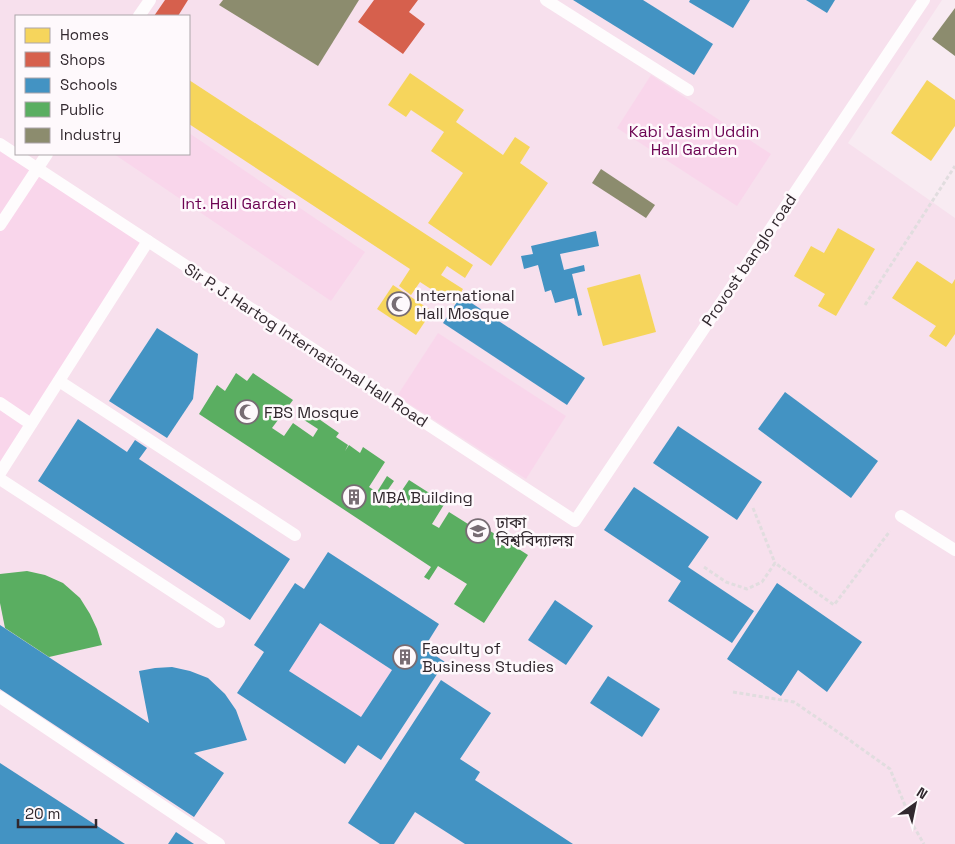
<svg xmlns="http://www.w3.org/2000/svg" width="955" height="844" font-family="'Space Grotesk','Noto Sans Bengali',sans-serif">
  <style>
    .built { fill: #f7e0ed; fill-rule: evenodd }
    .green { fill: #f9d6eb }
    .homes { fill: #f6d55c }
    .shops { fill: #d6604d }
    .schools { fill: #4393c3; fill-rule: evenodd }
    .public { fill: #5aae61 }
    .industry { fill: #8c8c6e }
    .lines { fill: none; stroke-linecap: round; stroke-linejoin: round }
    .path { stroke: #e1dddf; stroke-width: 3; stroke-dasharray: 4 2.5; stroke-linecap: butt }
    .service { stroke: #fefcfd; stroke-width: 12 }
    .labels { text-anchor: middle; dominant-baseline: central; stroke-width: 5; stroke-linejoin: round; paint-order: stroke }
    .park-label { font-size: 16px; fill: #6c0352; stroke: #fef9fc }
    .street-label { font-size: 16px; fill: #31282e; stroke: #fef9fc }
    .poi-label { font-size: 16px; fill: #31282e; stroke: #fef9fc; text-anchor: start }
  </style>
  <rect width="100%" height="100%" fill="#f8ebf2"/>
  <!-- built -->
  <path class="built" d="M0 0H942L848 143 955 218V844H0ZM16 16H189V154H16Z"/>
  <!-- green -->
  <g class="green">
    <path d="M651 75 771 154 737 206 617 128Z"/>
    <path d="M189 133 365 252 331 301 114 154H189Z"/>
    <path d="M0 148 33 169 0 219Z"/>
    <path d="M38 173 145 243 31 420 0 399V231Z"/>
    <path d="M438 333 566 416 526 479 397 396Z"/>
    <path d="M0 407 27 425 0 467Z"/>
    <path d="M320 623 392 670 361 717 289 671Z"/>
  </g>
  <!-- homes -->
  <g class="homes">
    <path d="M410 73 464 110 456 122 503 155 515 137 530 147 520 163 548 183 491 266 428 223 463 173 431 151 444 132 411 110 406 117 388 105Z"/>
    <path d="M189 80 473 265 465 278 447 266 441 275 463 289 454 304 420 282 411 295 399 286 410 269 189 124Z"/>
    <path d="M927 80 955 100V126L931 161 891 133Z"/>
    <path d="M838 228 875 249 836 316 818 306 825 294 794 276 811 246 824 253Z"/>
    <path d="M917 261 952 284 955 279V334L946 347 929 336 936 326 892 298Z"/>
    <path d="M640 274 656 332 603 346 587 288Z"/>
    <path d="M393 285 432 311 416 335 377 309Z"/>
  </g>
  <!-- shops -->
  <g class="shops">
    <path d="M165 0H188L178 16H154Z"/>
    <path d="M374 0H418L409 12 425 24 403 54 358 22Z"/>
  </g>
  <!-- schools -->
  <g class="schools">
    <path d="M573 0H643L713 44 694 75Z"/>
    <path d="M690 0H750L733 28 689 2Z"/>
    <path d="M806 0H835L827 13Z"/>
    <path d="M596 231 599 246 560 254 564 270 584 265 585 271 572 274 582 315 578 316 574 298 555 303 551 290 545 292 538 265 524 269 521 256 533 254 531 246Z"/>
    <path d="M461 296 585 378 567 405 443 323Z"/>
    <path d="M157 328 198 354 193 399 167 438 109 401Z"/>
    <path d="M785 392 878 461 851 498 758 429Z"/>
    <path d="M78 419 127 452 135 440 147 448 139 459 290 559 250 620 38 481Z"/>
    <path d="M678 426 762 482 737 520 653 463Z"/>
    <path d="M634 487 709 537 688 567 754 611 732 643 668 601 681 581 604 530Z"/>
    <path d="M328 552 439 624 424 648 445 662 381 760 358 745 345 764 237 693 264 652 254 645 295 583 304 589ZM320 623 392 670 361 717 289 671Z"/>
    <path d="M777 583 862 642 827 692 798 670 781 696 727 659Z"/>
    <path d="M555 600 593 626 566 665 528 640Z"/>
    <path d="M0 625 149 723 139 671 155 668 172 667 190 671 208 678 225 694 236 710 247 740 194 753 224 773 194 817 0 689Z"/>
    <path d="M608 676 660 709 642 737 590 703Z"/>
    <path d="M441 680 491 713 460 759 480 772 475 780 573 844H465L415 812 394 844H380L348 823Z"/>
    <path d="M0 763 125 844H0Z"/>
    <path d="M176 832 194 844H168Z"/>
  </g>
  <!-- public -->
  <g class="public">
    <path d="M236 373 247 381 253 373 293 400 272 428 284 436 293 423 313 437 318 429 301 418 306 410 339 433 336 437 348 445 345 451 349 445 360 453 363 447 385 462 369 487 377 492 387 476 394 481 380 501 390 508 409 480 445 503 432 524 439 528 449 512 476 529 479 524 528 555 484 623 454 604 467 584 438 566 429 580 424 577 431 567 199 414 217 385 225 391Z"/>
    <path d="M27 571 45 575 63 583 80 598 90 614 97 629 102 645 49 657 5 628 0 603V574Z"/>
  </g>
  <!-- industry -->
  <g class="industry">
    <path d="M223 0H359L318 66 219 5Z"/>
    <path d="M955 8V56L932 39Z"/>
    <path d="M601 169 655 205 646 218 592 183Z"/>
  </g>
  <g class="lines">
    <!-- path -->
    <g class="path">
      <path d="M865 305 955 166"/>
      <path d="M753 508 775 563"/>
      <path d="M704 567 726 582 747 589 762 582 775 563 834 605 890 531"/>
      <path d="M733 692 794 702 848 739 890 769 914 827 924 844"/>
    </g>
    <!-- service -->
    <g class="service">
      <path d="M546 0 688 90"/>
      <path d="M139 16 150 0"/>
      <path d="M0 144 575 521 924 0"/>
      <path d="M0 225 47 154"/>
      <path d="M59 381 295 535"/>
      <path d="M0 403 31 424"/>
      <path d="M0 473 148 241"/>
      <path d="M0 479 219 622"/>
      <path d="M901 516 955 550"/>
      <path d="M0 697 219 844"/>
    </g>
  </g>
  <!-- icons -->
  <defs>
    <g id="mosque-ring" transform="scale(1.25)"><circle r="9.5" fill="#fef9fc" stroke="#776c73" stroke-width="1.5"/><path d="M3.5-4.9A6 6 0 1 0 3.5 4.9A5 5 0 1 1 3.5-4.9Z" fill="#776c73"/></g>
    <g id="building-ring" transform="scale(1.25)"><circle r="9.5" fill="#fef9fc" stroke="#776c73" stroke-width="1.5"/><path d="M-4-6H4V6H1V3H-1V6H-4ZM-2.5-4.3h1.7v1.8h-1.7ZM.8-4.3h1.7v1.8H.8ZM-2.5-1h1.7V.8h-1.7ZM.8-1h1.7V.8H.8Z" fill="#776c73"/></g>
    <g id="university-ring" transform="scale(1.25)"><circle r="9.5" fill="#fef9fc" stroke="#776c73" stroke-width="1.5"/><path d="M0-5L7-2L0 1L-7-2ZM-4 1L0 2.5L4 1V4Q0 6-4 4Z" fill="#776c73"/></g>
  </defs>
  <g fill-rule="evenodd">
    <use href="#mosque-ring" x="399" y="304"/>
    <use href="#mosque-ring" x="247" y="412"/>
    <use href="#building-ring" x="354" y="497"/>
    <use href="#university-ring" x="478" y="531"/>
    <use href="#building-ring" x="405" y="657"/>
  </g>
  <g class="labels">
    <!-- park labels -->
    <g class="park-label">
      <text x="694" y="131">Kabi Jasim Uddin<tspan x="694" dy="18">Hall Garden</tspan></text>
      <text x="239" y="203">Int. Hall Garden</text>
    </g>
    <!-- street labels -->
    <g class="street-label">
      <text transform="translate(749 260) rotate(-56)">Provost banglo road</text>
      <text transform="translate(306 345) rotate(33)">Sir P. J. Hartog International Hall Road</text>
    </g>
    <!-- poi labels -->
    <g class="poi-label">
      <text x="416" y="295">International<tspan x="416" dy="18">Hall Mosque</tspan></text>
      <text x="264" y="412">FBS Mosque</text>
      <text x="372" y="497">MBA Building</text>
      <text x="496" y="522">ঢাকা<tspan x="496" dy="18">বিশ্ববিদ্যালয়</tspan></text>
      <text x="422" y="648">Faculty of<tspan x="422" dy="18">Business Studies</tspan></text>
    </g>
  </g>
  <!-- legend -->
  <rect x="15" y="15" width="175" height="140" fill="#fef9fc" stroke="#aca5aa"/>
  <rect x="25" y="28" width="25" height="15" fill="#f6d55c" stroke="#aca5aa"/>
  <text x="60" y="40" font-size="15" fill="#31282e">Homes</text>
  <rect x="25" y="52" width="25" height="15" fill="#d6604d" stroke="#aca5aa"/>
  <text x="60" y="65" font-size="15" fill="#31282e">Shops</text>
  <rect x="25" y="78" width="25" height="15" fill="#4393c3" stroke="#aca5aa"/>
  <text x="60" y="90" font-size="15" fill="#31282e">Schools</text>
  <rect x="25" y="102" width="25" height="15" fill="#5aae61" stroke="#aca5aa"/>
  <text x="60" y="115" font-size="15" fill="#31282e">Public</text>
  <rect x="25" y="128" width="25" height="15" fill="#8c8c6e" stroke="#aca5aa"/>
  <text x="60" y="140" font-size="15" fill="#31282e">Industry</text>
  <!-- north arrow -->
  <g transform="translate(915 804) rotate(33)" stroke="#fef9fc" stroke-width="4" paint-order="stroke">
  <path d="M0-4L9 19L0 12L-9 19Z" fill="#31282e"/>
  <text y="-8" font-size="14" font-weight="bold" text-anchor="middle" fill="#31282e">N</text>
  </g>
  <!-- scale -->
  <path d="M18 819v8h78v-8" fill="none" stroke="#31282e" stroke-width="2.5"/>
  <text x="25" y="819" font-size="15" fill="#31282e" stroke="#fef9fc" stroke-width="4" paint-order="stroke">20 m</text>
</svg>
